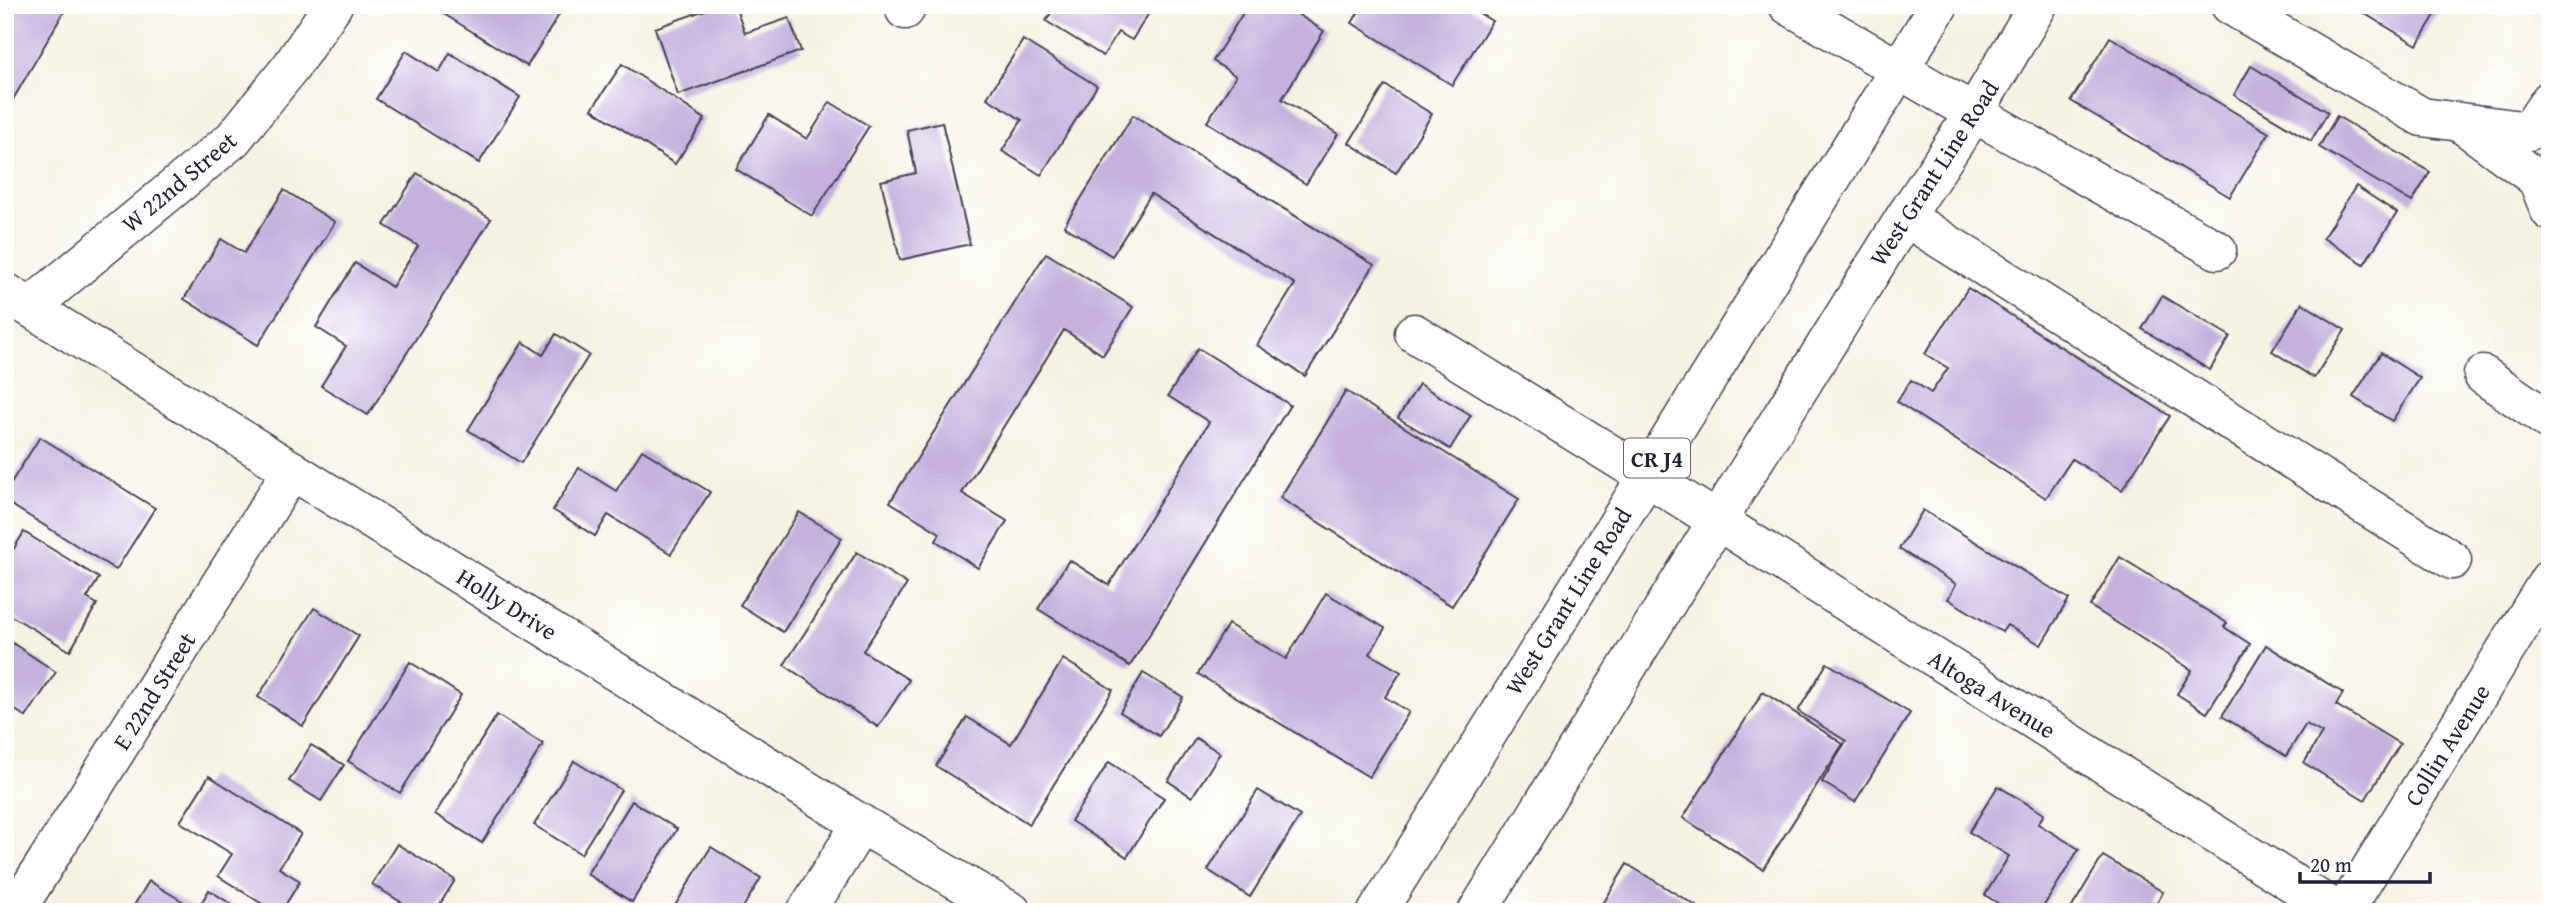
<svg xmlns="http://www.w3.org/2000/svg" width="2555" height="917" font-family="'Gentium Book Plus',serif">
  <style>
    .building { fill: #c5b0de }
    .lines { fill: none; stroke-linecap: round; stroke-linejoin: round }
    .minor-casing { stroke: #424154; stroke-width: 41 }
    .major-casing { stroke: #424154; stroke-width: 41 }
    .minor { stroke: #fff; stroke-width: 38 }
    .major { stroke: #fff; stroke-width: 38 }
    .labels { text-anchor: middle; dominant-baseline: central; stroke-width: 5; stroke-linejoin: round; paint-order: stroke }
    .shield { fill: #fff; stroke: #646476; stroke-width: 2 }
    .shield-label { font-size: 23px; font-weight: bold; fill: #22223b }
    .street-label { font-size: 24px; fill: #22223b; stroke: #fff }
  </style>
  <rect width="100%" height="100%" fill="#fff"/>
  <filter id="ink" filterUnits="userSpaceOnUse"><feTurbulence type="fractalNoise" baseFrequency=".0143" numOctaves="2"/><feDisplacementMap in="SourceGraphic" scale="14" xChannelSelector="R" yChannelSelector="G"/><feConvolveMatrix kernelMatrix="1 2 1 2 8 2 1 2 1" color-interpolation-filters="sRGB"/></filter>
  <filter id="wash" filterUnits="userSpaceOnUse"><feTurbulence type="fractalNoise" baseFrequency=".00686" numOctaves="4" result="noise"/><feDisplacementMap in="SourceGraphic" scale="28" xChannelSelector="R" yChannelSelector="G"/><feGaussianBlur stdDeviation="1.57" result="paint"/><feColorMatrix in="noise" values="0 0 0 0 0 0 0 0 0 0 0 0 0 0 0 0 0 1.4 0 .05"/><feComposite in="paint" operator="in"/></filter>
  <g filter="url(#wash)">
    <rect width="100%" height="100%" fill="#f5f2e2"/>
    <g id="blocks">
      <!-- building -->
      <g class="building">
        <path d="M6 5H68L5 113V7Z"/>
        <path d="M438 5H565L527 66 436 9Z"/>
        <path d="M719 5H735L745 33 789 18 801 51 678 95 655 28Z"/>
        <path d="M1056 5H1154L1132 40 1118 32 1103 56 1046 21Z"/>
        <path d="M1248 5H1283L1324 31 1282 99 1338 134 1306 184 1207 122 1236 76 1213 61Z"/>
        <path d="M1363 5H1466L1492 21 1452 85 1352 23Z"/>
        <path d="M2350 5H2441L2417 45Z"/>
        <path d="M2110 37 2269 133 2230 197 2071 101Z"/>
        <path d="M1023 40 1097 86 1041 175 1002 151 1022 120 987 98Z"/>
        <path d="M406 51 439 72 450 53 520 97 479 163 376 99Z"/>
        <path d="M622 64 705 119 675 164 592 109Z"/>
        <path d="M2251 66 2328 112 2311 141 2234 95Z"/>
        <path d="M1385 85 1432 114 1396 173 1349 143Z"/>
        <path d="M830 102 869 126 812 216 736 169 769 115 807 139Z"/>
        <path d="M1133 115 1374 265 1305 376 1257 345 1295 284 1151 194 1112 256 1064 226Z"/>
        <path d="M2337 116 2430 172 2412 202 2319 147Z"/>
        <path d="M942 122 970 244 900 260 881 181 916 173 907 130Z"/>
        <path d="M417 173 491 219 368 415 321 386 346 346 316 327 355 263 392 287 418 246 384 225Z"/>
        <path d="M2356 186 2397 213 2364 264 2323 238Z"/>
        <path d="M284 190 335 222 258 345 184 299 221 239 244 253Z"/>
        <path d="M1046 253 1133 307 1103 355 1064 330 962 493 1007 521 978 568 936 541 940 533 890 502Z"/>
        <path d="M1968 288 2170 416 2122 490 2072 459 2046 498 1897 402 1911 380 1931 393 1948 368 1925 354Z"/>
        <path d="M2162 296 2230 336 2210 370 2142 329Z"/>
        <path d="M2302 303 2345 330 2314 378 2272 351Z"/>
        <path d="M556 334 589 355 521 463 468 430 523 342 543 355Z"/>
        <path d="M1198 348 1290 405 1130 666 1038 609 1069 560 1109 585 1209 422 1168 396Z"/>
        <path d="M2381 353 2420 378 2392 421 2353 397Z"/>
        <path d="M1419 384 1471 415 1450 449 1398 418Z"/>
        <path d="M1346 391 1519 499 1452 606 1280 498Z"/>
        <path d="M40 437 155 508 116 570 5 501V492Z"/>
        <path d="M642 450 710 492 671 554 608 515 595 536 553 510 579 468 616 491Z"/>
        <path d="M1923 510 2069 599 2041 645 2007 625 2002 632 1948 599 1956 584 1899 549Z"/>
        <path d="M799 512 842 538 783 632 740 605Z"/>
        <path d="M24 532 99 578 87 598 97 604 70 651 5 612V563Z"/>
        <path d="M857 552 907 584 863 651 909 680 878 727 784 665Z"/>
        <path d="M2120 557 2227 623 2224 627 2250 644 2207 713 2177 694 2192 670 2090 606Z"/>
        <path d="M1326 593 1385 628 1370 654 1401 672 1385 697 1409 712 1369 777 1198 674 1228 624 1286 659Z"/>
        <path d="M314 608 359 636 303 726 258 697Z"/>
        <path d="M5 638 56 672 26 717 5 703Z"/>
        <path d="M2266 645 2343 693 2336 705 2400 744 2365 800 2304 763 2322 733 2306 724 2286 756 2222 716Z"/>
        <path d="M1063 659 1113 690 1029 824 936 766 967 717 1011 744Z"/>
        <path d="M410 662 461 695 400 793 348 761Z"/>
        <path d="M1827 663 1910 713 1855 802 1822 782 1846 741 1798 711Z"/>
        <path d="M1143 673 1183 697 1159 736 1120 712Z"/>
        <path d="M1763 692 1843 744 1763 869 1683 818Z"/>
        <path d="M497 715 543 744 482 843 435 814Z"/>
        <path d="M1196 738 1220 753 1192 797 1168 781Z"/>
        <path d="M311 745 344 765 321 801 289 781Z"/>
        <path d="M574 761 621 790 581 854 534 825Z"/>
        <path d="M1109 762 1164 798 1127 857 1071 821Z"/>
        <path d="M209 776 301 834 279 868 300 881 281 912H275L218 876 232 854 180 822Z"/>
        <path d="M1998 786 2044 814 2038 824 2079 849 2040 912H2012L1985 895 2009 856 1969 832Z"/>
        <path d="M1258 790 1300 816 1250 897 1208 870Z"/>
        <path d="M632 801 677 829 632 902 587 874Z"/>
        <path d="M397 844 455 880 435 912H417L372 884Z"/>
        <path d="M711 847 761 878 740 912H671Z"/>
        <path d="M2103 856 2163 892 2156 905 2167 912H2069Z"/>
        <path d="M1627 864 1706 912H1598Z"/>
        <path d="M149 881 197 910 209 890 243 912H130Z"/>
      </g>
    </g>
  </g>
  <g filter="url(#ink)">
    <use href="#blocks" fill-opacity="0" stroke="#424154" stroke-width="2"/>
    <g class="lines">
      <!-- minor casing -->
      <g class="minor-casing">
        <g id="minor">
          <path d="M1788 5 1974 113 2217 250"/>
          <path d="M2230 5 2422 117 2529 131 2550 100"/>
          <path d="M905 10 908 5"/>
          <path d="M2462 124 2537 179 2550 211"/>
          <path d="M1905 217 2452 560"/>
          <path d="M5 292 861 824 1012 912"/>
          <path d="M30 307 233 139 291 67 333 5"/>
          <path d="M1414 333 1646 476 2339 912"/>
          <path d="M2483 375 2550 421"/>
          <path d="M15 912 292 470"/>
          <path d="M806 912 861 824"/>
          <path d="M2344 912 2550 578"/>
        </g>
      </g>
      <!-- major casing -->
      <g class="major-casing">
        <g id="major">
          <path d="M1377 912 1939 5"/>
          <path d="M1477 912 1717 521 1905 217 1974 113 2038 5"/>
        </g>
      </g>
      <!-- minor -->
      <use href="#minor" class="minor"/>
      <!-- major -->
      <use href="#major" class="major"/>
    </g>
  </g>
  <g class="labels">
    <!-- shield labels -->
    <rect class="shield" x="1624" y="438.5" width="66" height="39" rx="5"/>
    <g class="shield-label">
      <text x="1657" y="458">CR J4</text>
    </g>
    <!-- street labels -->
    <g class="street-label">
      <text transform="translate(1934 173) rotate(-57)">West Grant Line Road</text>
      <text transform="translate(179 182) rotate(-40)">W 22nd Street</text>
      <text transform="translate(1568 601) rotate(-58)">West Grant Line Road</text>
      <text transform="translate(507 604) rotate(32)">Holly Drive</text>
      <text transform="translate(154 691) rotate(-58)">E 22nd Street</text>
      <text transform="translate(1992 694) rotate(32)">Altoga Avenue</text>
      <text transform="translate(2447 745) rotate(-58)">Collin Avenue</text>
    </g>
  </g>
  <!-- margin -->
  <rect width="2555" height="917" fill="none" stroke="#fff" stroke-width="28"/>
  <!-- scale -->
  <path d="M2300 872v10h130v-10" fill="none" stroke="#22223b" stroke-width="3.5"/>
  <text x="2310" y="872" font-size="21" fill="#22223b" stroke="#ffffff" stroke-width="5" paint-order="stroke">20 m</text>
</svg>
